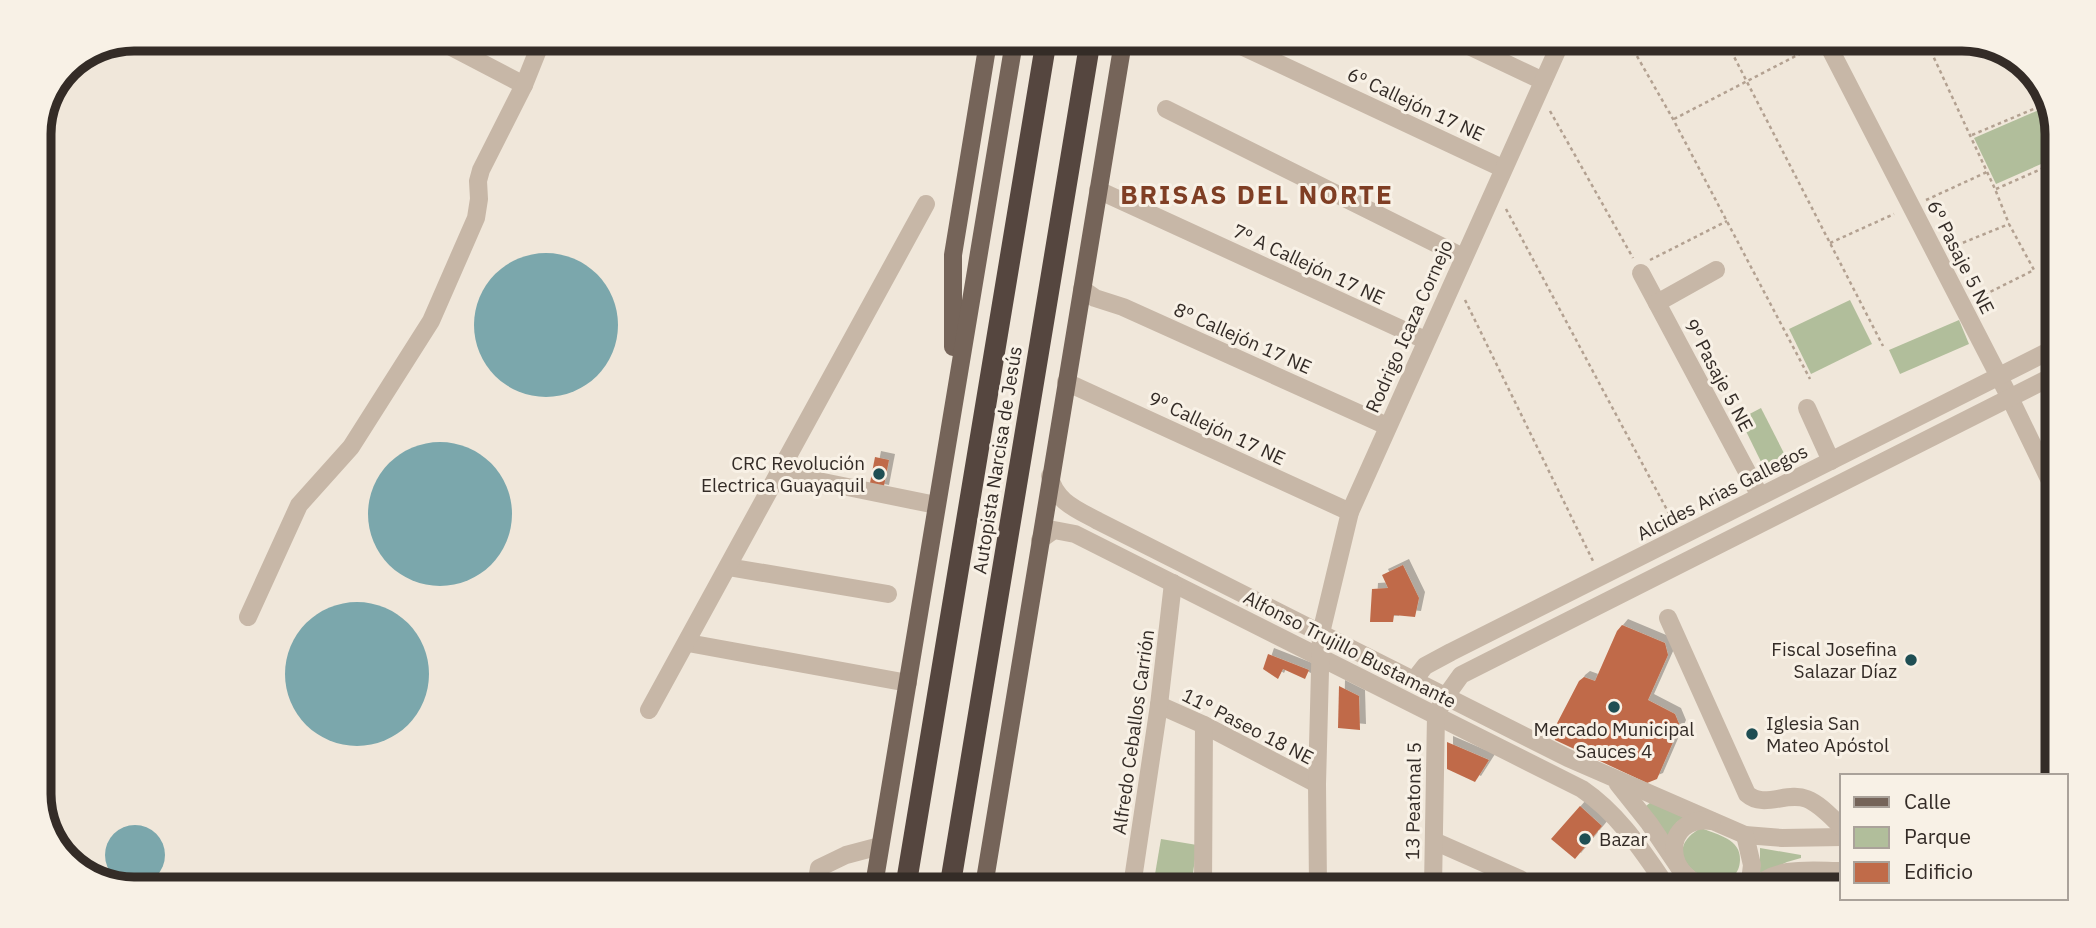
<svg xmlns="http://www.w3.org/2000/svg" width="2096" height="928" font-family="'IBM Plex Sans',sans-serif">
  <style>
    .green { fill: #b1be9b }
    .water { fill: #7ba7ac }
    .building { fill: #c06b49; filter: url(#shadow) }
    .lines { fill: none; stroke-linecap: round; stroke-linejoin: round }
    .path { stroke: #b3a191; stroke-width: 2.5; stroke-dasharray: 3.5 3.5; stroke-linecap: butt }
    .minor { stroke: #c7b7a7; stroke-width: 18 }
    .major { stroke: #756459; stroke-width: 18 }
    .highway { stroke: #55463f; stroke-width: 21 }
    .poi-dot { fill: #1f4e53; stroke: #f8f1e6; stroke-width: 2.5 }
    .labels { text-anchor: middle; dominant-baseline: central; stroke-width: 6; stroke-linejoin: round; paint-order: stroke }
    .street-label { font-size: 19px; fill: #342c27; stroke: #f8f1e6 }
    .poi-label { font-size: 19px; fill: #342c27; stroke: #f8f1e6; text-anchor: end }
    .district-label { font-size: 26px; font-weight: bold; letter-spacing: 2px; fill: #7f3e24; stroke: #f8f1e6 }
    .rim { fill: none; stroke: #342c27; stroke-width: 9 }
  </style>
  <defs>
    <filter id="shadow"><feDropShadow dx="6" dy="-6" stdDeviation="0" flood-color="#0004"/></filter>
  </defs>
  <rect width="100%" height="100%" fill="#f0e7da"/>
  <!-- green -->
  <g class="green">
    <path d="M2041 109 2057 144V157L1996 184 1974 138Z"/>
    <path d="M1850 300 1872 344 1811 374 1789 329Z"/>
    <path d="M1959 320 1969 344 1900 374 1889 350Z"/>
    <path d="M1761 408 1791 467 1769 478 1740 419Z"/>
    <path d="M1651 802 1685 818 1677 822 1669 838 1646 806Z"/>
    <path d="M1701 828C1718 835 1741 839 1740 860 1738 909 1644 859 1701 828Z"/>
    <path d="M1161 839 1197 845 1191 887 1153 886Z"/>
    <path d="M1760 848 1801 855V858L1787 862 1762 874 1760 872Z"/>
  </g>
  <!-- water -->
  <g class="water">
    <circle cx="546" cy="325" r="72"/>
    <circle cx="440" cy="514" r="72"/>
    <circle cx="357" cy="674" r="72"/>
    <circle cx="135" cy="855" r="30"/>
  </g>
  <!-- building -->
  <g class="building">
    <path d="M875 457 889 460 883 491 869 488Z"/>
    <path d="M1403 565 1419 598 1415 617 1394 615 1393 622H1370L1372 589 1388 588 1382 575Z"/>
    <path d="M1622 625 1665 643 1668 655 1648 700 1675 714 1680 726 1657 779 1647 783 1555 740 1553 731 1579 681 1584 677 1595 681 1617 631Z"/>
    <path d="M1268 654 1309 670 1305 679 1283 669 1278 679 1263 669Z"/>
    <path d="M1339 686 1359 696 1360 730 1338 728Z"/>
    <path d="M1447 742 1489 760 1475 782 1447 769Z"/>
    <path d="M1580 806 1602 826 1575 859 1551 839Z"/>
  </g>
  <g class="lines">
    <!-- path -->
    <g class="path">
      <path d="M1630 44 1673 119 1810 379"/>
      <path d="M1728 45 1883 346"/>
      <path d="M1928 45 1995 189 2009 224 2034 270 1978 298"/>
      <path d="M2025 66 2057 138"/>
      <path d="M1550 111 1633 258"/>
      <path d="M1674 119 1811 48"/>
      <path d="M1972 135 2043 105"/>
      <path d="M1996 189 2057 162"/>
      <path d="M1926 200 1987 172"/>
      <path d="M1506 209 1673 521"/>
      <path d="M1830 243 1894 214"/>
      <path d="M1950 248 2009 224"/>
      <path d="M1650 260 1727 221"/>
      <path d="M1465 300 1593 561"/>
    </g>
    <!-- minor -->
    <g class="minor">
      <path d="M438 40 524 85"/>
      <path d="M1235 43 1502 168"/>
      <path d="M1465 44 1543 81"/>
      <path d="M1828 45 2010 398 2054 489"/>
      <path d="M1166 109 1463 257"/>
      <path d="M1098 190 1425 340"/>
      <path d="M1641 273 1760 496"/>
      <path d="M1082 289 1095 298 1123 307 1387 426"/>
      <path d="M1657 303 1716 270"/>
      <path d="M1066 382 1350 512"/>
      <path d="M1807 408 1831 461"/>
      <path d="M779 473 936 505"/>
      <path d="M1050 476C1054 501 1078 510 1098 521L1568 758 1745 835 1782 838 1842 837"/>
      <path d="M1040 540 1054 530 1075 534 1582 789C1620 815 1643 852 1668 888"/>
      <path d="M728 567 888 594"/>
      <path d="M248 617 299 505 351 447 431 321 476 218 479 199 478 181 481 170 524 85 542 40"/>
      <path d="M1668 618 1747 794C1764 809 1787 791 1807 799 1820 804 1832 818 1842 827"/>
      <path d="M688 643 908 683"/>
      <path d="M1414 680 1425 666 1451 652 2055 348"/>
      <path d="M1159 705 1204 725 1317 784"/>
      <path d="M649 710 926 204"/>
      <path d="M1618 784 1649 823 1693 888"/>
      <path d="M1712 821C1663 814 1659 880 1715 889"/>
      <path d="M1745 835 1752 865 1749 889"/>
      <path d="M1434 841 1520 879 1530 888"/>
      <path d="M816 885 819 868 846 855 880 846"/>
      <path d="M1132 886 1159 705 1173 583"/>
      <path d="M1203 887 1204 725"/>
      <path d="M1318 887 1317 784 1321 633 1350 512 1560 44"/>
      <path d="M1433 887 1436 715 1446 696 1461 675 2055 375"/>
      <path d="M1754 889C1776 865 1813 871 1842 871"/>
    </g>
    <!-- major -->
    <g class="major">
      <path d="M953 347V255L988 42"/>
      <path d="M874 885 1014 42"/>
      <path d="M984 886 1123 42"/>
    </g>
    <!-- highway -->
    <g class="highway">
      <path d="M906 885 1046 42"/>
      <path d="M950 886 1090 42"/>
    </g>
  </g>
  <!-- markers -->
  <g class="poi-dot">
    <circle cx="879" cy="474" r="7"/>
    <circle cx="1911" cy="660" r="7"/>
    <circle cx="1614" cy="707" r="7"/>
    <circle cx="1752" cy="734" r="7"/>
    <circle cx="1585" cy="839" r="7"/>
  </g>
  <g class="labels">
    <!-- street labels -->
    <g class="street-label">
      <text transform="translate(1416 104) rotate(25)">6º Callejón 17 NE</text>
      <text transform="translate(1961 257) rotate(63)">6º Pasaje 5 NE</text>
      <text transform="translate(1309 264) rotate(25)">7º A Callejón 17 NE</text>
      <text transform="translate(1409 326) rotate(-66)">Rodrigo Icaza Cornejo</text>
      <text transform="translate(1243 338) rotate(24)">8º Callejón 17 NE</text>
      <text transform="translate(1719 375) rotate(62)">9º Pasaje 5 NE</text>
      <text transform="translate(1217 428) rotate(25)">9º Callejón 17 NE</text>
      <text transform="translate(997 460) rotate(-81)">Autopista Narcisa de Jesús</text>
      <text transform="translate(1722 492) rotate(-27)">Alcides Arias Gallegos</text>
      <text transform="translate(1350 649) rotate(27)">Alfonso Trujillo Bustamante</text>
      <text transform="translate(1248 726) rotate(27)">11° Paseo 18 NE</text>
      <text transform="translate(1133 732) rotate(-82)">Alfredo Ceballos Carrión</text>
      <text transform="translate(1413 801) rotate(-89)">13 Peatonal 5</text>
    </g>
    <!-- poi labels -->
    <g class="poi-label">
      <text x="865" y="463">CRC Revolución<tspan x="865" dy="22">Electrica Guayaquil</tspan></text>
      <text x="1897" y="649">Fiscal Josefina<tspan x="1897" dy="22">Salazar Díaz</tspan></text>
      <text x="1766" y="723" text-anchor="start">Iglesia San<tspan x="1766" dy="22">Mateo Apóstol</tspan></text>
      <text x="1614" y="729" text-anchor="middle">Mercado Municipal<tspan x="1614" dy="22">Sauces 4</tspan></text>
      <text x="1599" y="839" text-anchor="start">Bazar</text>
    </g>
    <!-- district labels -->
    <g class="district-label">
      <text x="1257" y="194">BRISAS DEL NORTE</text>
    </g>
  </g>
  <!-- crop -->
  <path d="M0 0H2096V928H0ZM134 51H1962A83 83 0 0 1 2045 134V794A83 83 0 0 1 1962 877H134A83 83 0 0 1 51 794V134A83 83 0 0 1 134 51Z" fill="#f8f1e6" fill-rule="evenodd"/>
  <path class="rim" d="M134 51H1962A83 83 0 0 1 2045 134V794A83 83 0 0 1 1962 877H134A83 83 0 0 1 51 794V134A83 83 0 0 1 134 51Z"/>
  <!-- legend -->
  <rect x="1840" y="774" width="228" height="126" fill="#f8f1e6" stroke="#aaa29a" stroke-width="2"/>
  <rect x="1854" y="797" width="35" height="10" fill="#756459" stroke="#aaa29a" stroke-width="2"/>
  <text x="1904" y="809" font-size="21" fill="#342c27">Calle</text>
  <rect x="1854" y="827" width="35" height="21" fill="#b1be9b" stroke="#aaa29a" stroke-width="2"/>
  <text x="1904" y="844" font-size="21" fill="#342c27">Parque</text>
  <rect x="1854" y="862" width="35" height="21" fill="#c06b49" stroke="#aaa29a" stroke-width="2"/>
  <text x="1904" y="879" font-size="21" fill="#342c27">Edificio</text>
</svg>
